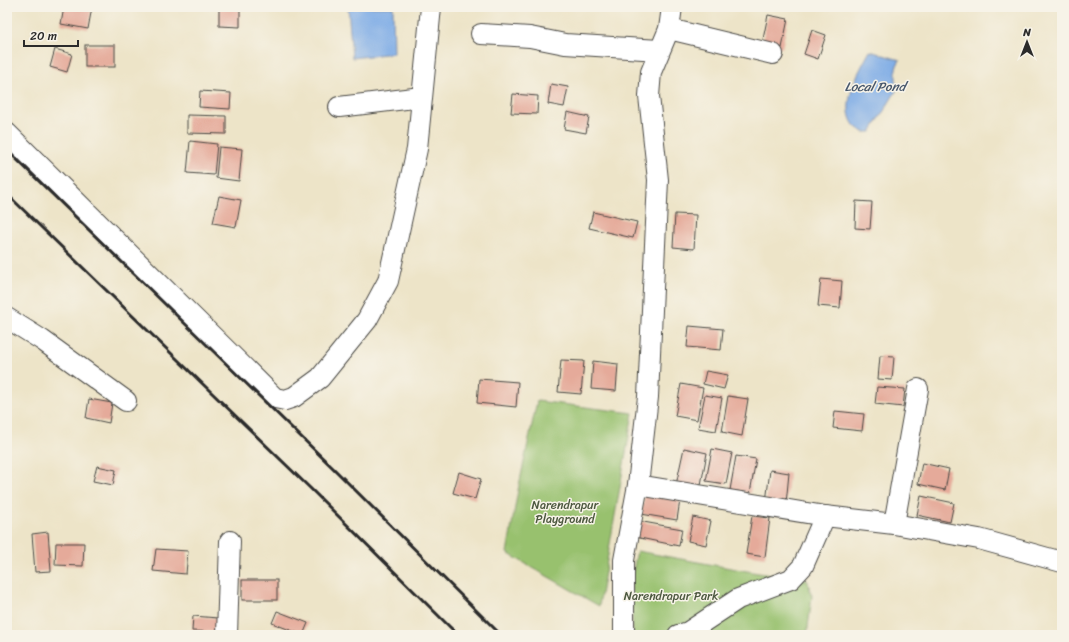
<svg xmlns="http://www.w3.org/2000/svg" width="1069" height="642" viewBox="0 0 1069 642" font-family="Sriracha,sans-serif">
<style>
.green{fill:#98c16e;stroke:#62764c}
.water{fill:#7dabe6;stroke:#546b88}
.building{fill:#e5aa9a}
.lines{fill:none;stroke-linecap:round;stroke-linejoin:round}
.minor-casing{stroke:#484743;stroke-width:22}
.minor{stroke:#fff;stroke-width:20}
.rail{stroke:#2b2b2b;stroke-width:3}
.labels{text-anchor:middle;stroke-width:3;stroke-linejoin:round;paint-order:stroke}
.park-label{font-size:12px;fill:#4c583f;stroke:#f7f3e8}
.water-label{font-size:13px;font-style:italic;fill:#48586c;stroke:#f7f3e8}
</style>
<rect width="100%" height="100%" fill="#f7f3e8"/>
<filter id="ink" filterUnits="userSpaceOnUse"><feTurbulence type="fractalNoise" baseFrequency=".025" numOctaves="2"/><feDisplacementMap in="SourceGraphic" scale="8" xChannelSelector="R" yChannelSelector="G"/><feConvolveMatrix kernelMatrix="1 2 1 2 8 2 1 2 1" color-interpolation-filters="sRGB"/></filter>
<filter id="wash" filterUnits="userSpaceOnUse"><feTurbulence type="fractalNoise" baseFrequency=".012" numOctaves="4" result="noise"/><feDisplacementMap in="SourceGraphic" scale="16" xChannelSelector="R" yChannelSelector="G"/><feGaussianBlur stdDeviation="0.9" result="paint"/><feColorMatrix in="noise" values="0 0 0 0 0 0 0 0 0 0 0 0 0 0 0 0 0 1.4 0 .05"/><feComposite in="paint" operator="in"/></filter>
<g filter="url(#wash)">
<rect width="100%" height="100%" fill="#ede4c8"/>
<g class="green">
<path d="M 537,401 L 633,413 L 599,606 L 507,553 L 518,490 Z"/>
<path d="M 637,551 L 758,573 L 807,579 L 812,596 L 807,635 L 633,635 L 631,581 Z"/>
</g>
<g class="water">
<path d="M 348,7 L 393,7 L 394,53 L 352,58 Z"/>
<path d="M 870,51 L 900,60 L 896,67 L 896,91 L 871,132 L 864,132 C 861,130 856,128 854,125 C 839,105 860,69 870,51 Z"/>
</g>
<g id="blocks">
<g class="building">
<path d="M 64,7 L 92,7 L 88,29 L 61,24 Z"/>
<path d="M 219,7 L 240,7 L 240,27 L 219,26 Z"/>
<path d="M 768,15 L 788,19 L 782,48 L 762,44 Z"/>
<path d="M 812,30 L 826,35 L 818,59 L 804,54 Z"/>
<rect x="85" y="45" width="30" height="22"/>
<path d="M 55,49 L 72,54 L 67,72 L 50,67 Z"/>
<path d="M 551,84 L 568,87 L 564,107 L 548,104 Z"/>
<path d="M 200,91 L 231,93 L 230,109 L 199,107 Z"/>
<path d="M 513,94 L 538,96 L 537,114 L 511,113 Z"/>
<path d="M 567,112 L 589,117 L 586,133 L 564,129 Z"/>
<path d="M 187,115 L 226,116 L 226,134 L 187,133 Z"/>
<path d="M 190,141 L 217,144 L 214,175 L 187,173 Z"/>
<path d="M 219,147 L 242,149 L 239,181 L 216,178 Z"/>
<path d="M 219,196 L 241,200 L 236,227 L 213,223 Z"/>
<path d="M 856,201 L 872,202 L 870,229 L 855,228 Z"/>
<path d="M 593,212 L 637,222 L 633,238 L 589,228 Z"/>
<path d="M 675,214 L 696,215 L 694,249 L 673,247 Z"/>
<path d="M 821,279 L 842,281 L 840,308 L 818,306 Z"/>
<path d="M 689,326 L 723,329 L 721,350 L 687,347 Z"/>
<path d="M 880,356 L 894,357 L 892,380 L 878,379 Z"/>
<path d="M 561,360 L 584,361 L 581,394 L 558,392 Z"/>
<path d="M 593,361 L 618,364 L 616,391 L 591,389 Z"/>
<path d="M 706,371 L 728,375 L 724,389 L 703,384 Z"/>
<path d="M 479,379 L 518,382 L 516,407 L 477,403 Z"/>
<path d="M 681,384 L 703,388 L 697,420 L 675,416 Z"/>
<path d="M 877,387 L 905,389 L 903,407 L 875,404 Z"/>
<path d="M 705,395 L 722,398 L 716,431 L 698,428 Z"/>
<path d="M 728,396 L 748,399 L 742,436 L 722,432 Z"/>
<path d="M 89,399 L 112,403 L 109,423 L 86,418 Z"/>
<path d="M 835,411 L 864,414 L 862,431 L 833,428 Z"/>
<path d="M 684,448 L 707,453 L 700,490 L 676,485 Z"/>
<path d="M 712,449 L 732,453 L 726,484 L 706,481 Z"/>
<path d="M 736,456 L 756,459 L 750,493 L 730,490 Z"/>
<path d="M 922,463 L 949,469 L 945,490 L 918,484 Z"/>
<path d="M 97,466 L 116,470 L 113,485 L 93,481 Z"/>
<path d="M 770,470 L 789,473 L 786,504 L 766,502 Z"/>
<path d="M 459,472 L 481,479 L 475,499 L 453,493 Z"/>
<path d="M 645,494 L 680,500 L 677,520 L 641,514 Z"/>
<path d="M 921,496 L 954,503 L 950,522 L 917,515 Z"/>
<path d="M 752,516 L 770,518 L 765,557 L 746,554 Z"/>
<path d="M 693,517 L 711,521 L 706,545 L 688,541 Z"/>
<path d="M 638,521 L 682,529 L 679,546 L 635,537 Z"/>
<path d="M 48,532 L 51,571 L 35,572 L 32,534 Z"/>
<path d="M 56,543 L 84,543 L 83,566 L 55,565 Z"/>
<path d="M 156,549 L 188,551 L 186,574 L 153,571 Z"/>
<rect x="242" y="580" width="35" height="20"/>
<path d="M 277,611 L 308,623 L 303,635 L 272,623 Z"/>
<path d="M 193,616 L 218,618 L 217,632 L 192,631 Z"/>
</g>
</g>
</g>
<g filter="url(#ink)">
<use href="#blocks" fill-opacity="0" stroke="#484743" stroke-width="1"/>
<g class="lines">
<defs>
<g id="minor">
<path d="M 669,29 L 773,54"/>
<path d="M 481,34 L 530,37 L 565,44 L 659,50"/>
<path d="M 339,107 L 422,97"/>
<path d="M 7,133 L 275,398 L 285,400 L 294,397 L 320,378 L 367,320 L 388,281 L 417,149 L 431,7"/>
<path d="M 7,318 L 42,340 L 126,401"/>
<path d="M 638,485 L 825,516 L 894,524 L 979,539 L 1062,562"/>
<path d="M 894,524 L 918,389"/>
<path d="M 227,635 L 230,541"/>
<path d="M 624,635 L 624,560 L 638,485 L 648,397 L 658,180 L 649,96 L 651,72 L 669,29 L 672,7"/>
<path d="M 678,635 L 688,632 L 738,599 L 791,579 L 803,566 L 825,516"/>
</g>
</defs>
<use href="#minor" class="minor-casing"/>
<use href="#minor" class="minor"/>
<g class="rail">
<path d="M 7,150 L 333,468 L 501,635"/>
<path d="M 7,194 L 311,489 L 458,635"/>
</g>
</g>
</g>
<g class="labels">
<g class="park-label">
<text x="565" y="509">Narendrapur<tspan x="565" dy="14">Playground</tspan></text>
<text x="671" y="600">Narendrapur Park</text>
</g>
<g class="water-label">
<text x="875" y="91">Local Pond</text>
</g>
</g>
<rect width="1069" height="642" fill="none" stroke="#f7f3e8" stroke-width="24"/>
<g transform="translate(1027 42)" stroke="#f7f3e8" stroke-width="3" paint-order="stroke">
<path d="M0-3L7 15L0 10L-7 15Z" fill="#2b2b2b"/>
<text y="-6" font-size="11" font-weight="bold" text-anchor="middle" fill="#2b2b2b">N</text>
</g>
<path d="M24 40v6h54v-6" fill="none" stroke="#2b2b2b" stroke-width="2"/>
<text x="30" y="40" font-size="12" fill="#2b2b2b" stroke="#f7f3e8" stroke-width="3" paint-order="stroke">20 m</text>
</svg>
